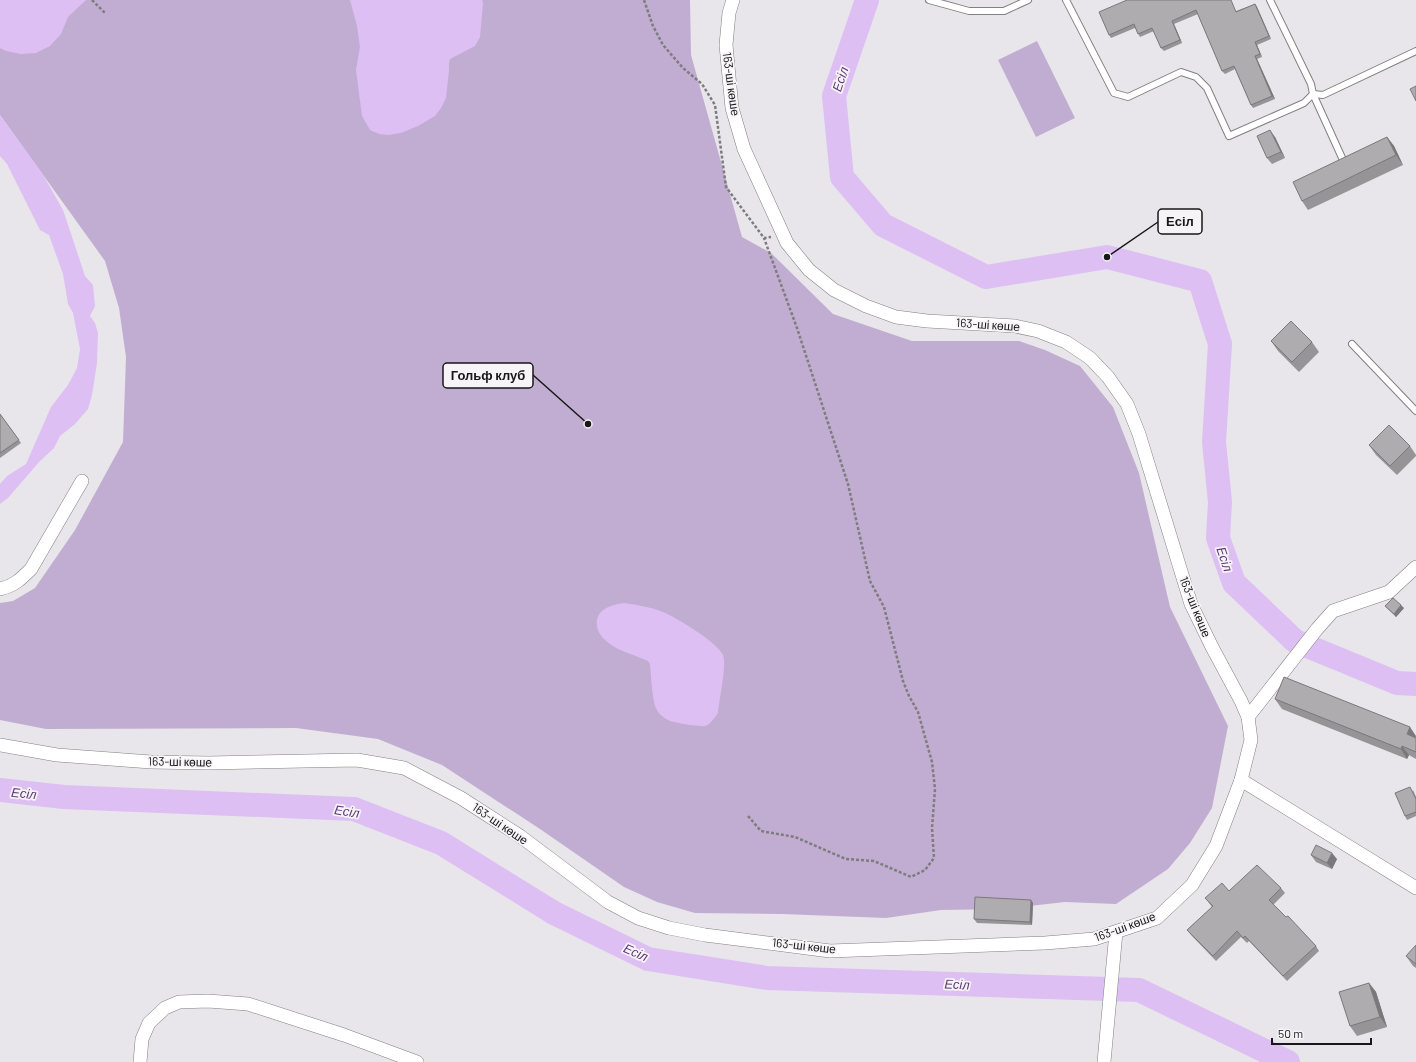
<svg xmlns="http://www.w3.org/2000/svg" width="1416" height="1062" viewBox="0 0 1416 1062" font-family="Barlow,sans-serif">
<style>
.green{fill:#c1add1}
.water{fill:#ddbff4}
.lines{fill:none;stroke-linecap:round;stroke-linejoin:round}
.river{stroke:#ddbff4;stroke-width:24}
.service-casing{stroke:#828083;stroke-width:8}
.minor-casing{stroke:#828083;stroke-width:14}
.path{stroke:#7e7c7f;stroke-width:2.5;stroke-dasharray:3 2;stroke-linecap:butt}
.service{stroke:#fff;stroke-width:6}
.minor{stroke:#fff;stroke-width:13}
.wall{fill:#969496}
.shaded-wall{fill:#7a787a}
.building{fill:#aeacaf;stroke:#7a787a}
.labels{text-anchor:middle;stroke-width:3.5;stroke-linejoin:round;paint-order:stroke}
.street-label{font-size:12px;fill:#181719;stroke:#f6f4f7}
.water-label{font-size:13px;font-style:italic;fill:#603a79;stroke:#f6f4f7}
.leader{fill:none;stroke:#181719;stroke-width:1.5}
.callout-dot{fill:#181719;stroke:#f6f4f7;stroke-width:1.5}
.callout{fill:#f6f4f7;stroke:#181719;stroke-width:1.5}
.callout-label{font-size:13px;text-anchor:middle;font-weight:bold;fill:#181719}
</style>
<rect width="100%" height="100%" fill="#e8e6ea"/>
<g class="green">
<path d="M 0,0 L 690,0 L 691,55 L 742,237 L 771,253 L 833,314 L 912,341 L 1019,341 L 1045,350 L 1080,366 L 1113,407 L 1139,473 L 1170,607 L 1228,726 L 1212,808 L 1190,843 L 1168,869 L 1116,904 L 1065,902 L 1004,909 L 941,910 L 886,918 L 782,914 L 695,913 L 657,902 L 624,887 L 540,829 L 442,765 L 378,739 L 296,728 L 46,729 L 0,720 L 0,603 L 13,601 L 35,588 L 75,530 L 123,442 L 126,357 L 119,308 L 105,261 L 0,115 Z"/>
<path d="M 1037,41 L 1075,118 L 1036,137 L 998,60 Z"/>
</g>
<g class="water">
<path d="M 0,0 L 86,0 L 68,17 L 61,34 L 50,46 L 36,53 L 21,54 L 6,51 L 0,48 Z"/>
<path d="M 350,0 L 482,0 L 483,3 L 480,37 L 475,46 L 450,59 L 449,63 L 449,70 L 446,98 L 441,108 L 435,116 L 418,126 L 401,133 L 388,135 L 379,134 L 370,130 L 362,116 L 356,70 L 360,47 L 357,26 Z"/>
<path d="M 0,115 L 42,173 L 63,210 L 85,276 L 93,285 L 95,306 L 90,316 L 95,323 L 98,333 L 97,363 L 92,395 L 88,409 L 75,424 L 60,436 L 54,448 L 39,462 L 8,498 L 0,504 L 0,484 L 7,476 L 26,464 L 51,407 L 68,385 L 77,368 L 80,349 L 73,313 L 68,304 L 63,274 L 49,235 L 40,230 L 7,164 L 0,156 Z"/>
<path d="M 624,603 C 637,605 651,607 663,612 C 677,618 717,642 723,655 C 727,665 719,700 718,713 C 715,717 711,724 705,726 C 700,727 673,723 668,720 C 664,718 659,714 657,710 C 652,702 651,674 650,664 L 648,661 C 635,655 614,650 604,639 C 601,636 597,630 597,626 C 595,609 611,605 624,603 Z"/>
</g>
<g class="lines">
<g class="river">
<path d="M 867,0 L 834,96 L 842,177 L 883,225 L 986,277 L 1107,257 L 1200,281 L 1220,344 L 1214,442 L 1220,502 L 1218,538 L 1234,583 L 1295,641 L 1397,683 L 1416,684"/>
<path d="M 0,790 L 64,797 L 354,809 L 441,843 L 554,913 L 648,959 L 767,978 L 1139,990 L 1288,1062"/>
</g>
<defs>
<g id="service">
<path d="M 929,0 L 969,11 L 1004,11 L 1028,0"/>
<path d="M 1066,0 L 1114,93 L 1128,97 L 1181,72 L 1196,77 L 1207,88 L 1229,136 L 1304,103 L 1313,94 L 1323,95 L 1416,51"/>
<path d="M 1270,0 L 1311,84 L 1313,94 L 1343,160"/>
<path d="M 1352,344 L 1416,411"/>
</g>
<g id="minor">
<path d="M 0,589 C 14,586 21,579 31,569 L 82,481"/>
<path d="M 1248,717 L 1317,629 L 1333,611 L 1389,592 L 1416,567"/>
<path d="M 0,745 L 57,755 L 151,762 L 208,763 L 357,760 L 404,768 L 461,798 L 520,836 L 608,902 L 638,918 L 669,928 L 705,935 L 830,951 L 1045,943 L 1094,939 L 1157,918 L 1192,885 L 1216,846 L 1241,780 L 1251,740 L 1248,717 L 1241,701 L 1212,647 L 1191,604 L 1139,434 L 1127,404 L 1108,377 L 1090,358 L 1066,342 L 1038,331 L 1015,326 L 927,321 L 896,317 L 866,306 L 834,290 L 809,270 L 787,243 L 744,149 L 732,108 L 726,45 L 729,13 L 733,0"/>
<path d="M 1241,780 L 1416,888"/>
<path d="M 140,1062 L 142,1039 L 149,1023 L 165,1008 L 179,1002 L 208,1001 L 248,1004 L 344,1035 L 417,1062"/>
<path d="M 1104,1062 L 1116,932"/>
</g>
</defs>
<use href="#service" class="service-casing"/>
<use href="#minor" class="minor-casing"/>
<g class="path">
<path d="M 92,0 L 105,13"/>
<path d="M 644,0 L 653,26 L 663,45 L 683,68 L 702,84 L 715,105 L 726,187 L 764,238 L 771,237"/>
<path d="M 748,816 L 761,831 L 795,837 L 846,859 L 874,861 L 911,877 L 925,870 L 934,858 L 932,828 L 935,789 L 932,762 L 918,712 L 909,696 L 903,681 L 884,607 L 870,581 L 848,484 L 797,328 L 764,238"/>
</g>
<use href="#service" class="service"/>
<use href="#minor" class="minor"/>
</g>
<g class="wall">
<path d="M 1127,0 L 1236,11 L 1255,4 L 1257,7 L 1271,39 L 1257,45 L 1262,57 L 1257,59 L 1275,99 L 1253,108 L 1251,105 L 1235,69 L 1225,74 L 1222,71 L 1198,14 L 1174,24 L 1182,43 L 1164,51 L 1161,48 L 1154,31 L 1140,37 L 1135,28 L 1111,38 L 1109,35 Z"/>
<path d="M 1275,137 L 1285,158 L 1272,164 L 1267,158 Z"/>
<path d="M 1387,137 L 1394,146 L 1403,165 L 1308,210 L 1302,201 Z"/>
<path d="M 1271,341 L 1312,342 L 1319,352 L 1299,372 L 1278,351 Z"/>
<path d="M 0,414 L 21,443 L 0,458 Z"/>
<path d="M 1369,445 L 1410,446 L 1416,455 L 1416,456 L 1397,475 L 1376,455 Z"/>
<path d="M 1385,606 L 1404,608 L 1396,617 Z"/>
<path d="M 1275,699 L 1416,738 L 1416,759 L 1409,755 L 1407,759 L 1282,709 Z"/>
<path d="M 1413,790 L 1416,797 L 1416,816 L 1407,820 L 1405,816 Z"/>
<path d="M 1311,855 L 1337,859 L 1332,869 L 1316,862 Z"/>
<path d="M 1281,888 L 1285,893 L 1273,905 L 1316,946 L 1319,951 L 1287,981 L 1249,941 L 1247,943 L 1241,937 L 1216,961 L 1191,935 L 1187,930 L 1212,907 L 1205,898 L 1229,891 Z"/>
<path d="M 1031,900 L 1033,903 L 1032,925 L 977,923 L 974,919 Z"/>
<path d="M 1416,945 L 1416,968 L 1413,966 L 1406,956 Z"/>
<path d="M 1369,983 L 1376,992 L 1387,1027 L 1357,1036 L 1350,1026 Z"/>
</g>
<g class="shaded-wall">
<path d="M 1255,4 L 1257,7 L 1271,39 L 1269,36 Z"/>
<path d="M 1172,21 L 1174,24 L 1182,43 L 1180,40 Z"/>
<path d="M 1255,42 L 1257,45 L 1262,57 L 1260,54 Z"/>
<path d="M 1255,56 L 1257,59 L 1275,99 L 1272,96 Z"/>
<path d="M 1270,130 L 1275,137 L 1285,158 L 1281,152 Z"/>
<path d="M 1387,137 L 1394,146 L 1403,165 L 1396,155 Z"/>
<path d="M 1401,605 L 1404,608 L 1396,617 L 1394,614 Z"/>
<path d="M 1410,727 L 1416,736 L 1414,743 L 1407,734 Z"/>
<path d="M 1402,746 L 1409,755 L 1407,759 L 1401,749 Z"/>
<path d="M 1332,853 L 1337,859 L 1332,869 L 1327,863 Z"/>
<path d="M 1031,900 L 1033,903 L 1032,925 L 1030,922 Z"/>
<path d="M 1369,983 L 1376,992 L 1387,1027 L 1380,1017 Z"/>
</g>
<g class="building">
<path d="M 1127,0 L 1231,0 L 1236,12 L 1255,4 L 1269,36 L 1255,42 L 1260,54 L 1255,56 L 1272,96 L 1251,105 L 1234,66 L 1222,71 L 1196,10 L 1172,21 L 1180,40 L 1161,48 L 1152,28 L 1138,34 L 1134,24 L 1109,35 L 1099,12 Z"/>
<path d="M 1416,86 L 1416,101 L 1410,89 Z"/>
<path d="M 1270,130 L 1281,152 L 1267,158 L 1257,136 Z"/>
<path d="M 1387,137 L 1396,155 L 1302,201 L 1293,182 Z"/>
<path d="M 1291,321 L 1312,342 L 1292,362 L 1271,341 Z"/>
<path d="M 0,414 L 19,440 L 0,453 Z"/>
<path d="M 1389,425 L 1410,446 L 1390,466 L 1369,445 Z"/>
<path d="M 1393,598 L 1401,605 L 1394,614 L 1385,606 Z"/>
<path d="M 1284,677 L 1410,727 L 1407,734 L 1416,738 L 1416,752 L 1402,746 L 1401,749 L 1275,699 Z"/>
<path d="M 1410,787 L 1416,799 L 1416,812 L 1405,816 L 1395,793 Z"/>
<path d="M 1316,845 L 1332,853 L 1327,863 L 1311,855 Z"/>
<path d="M 1257,865 L 1281,888 L 1269,900 L 1286,917 L 1288,916 L 1316,946 L 1283,976 L 1245,936 L 1243,938 L 1237,931 L 1213,956 L 1187,930 L 1213,906 L 1205,898 L 1222,883 L 1229,891 Z"/>
<path d="M 975,897 L 1031,900 L 1030,922 L 974,919 Z"/>
<path d="M 1416,945 L 1416,964 L 1406,956 Z"/>
<path d="M 1369,983 L 1380,1017 L 1350,1026 L 1339,992 Z"/>
</g>
<g class="labels">
<g class="street-label">
<text transform="translate(731 84) rotate(82)" y="4">163-ші көше</text>
<text transform="translate(988 325) rotate(4)" y="4">163-ші көше</text>
<text transform="translate(1195 607) rotate(68)" y="4">163-ші көше</text>
<text transform="translate(180 762) rotate(1)" y="4">163-ші көше</text>
<text transform="translate(500 824) rotate(34)" y="4">163-ші көше</text>
<text transform="translate(1125 927) rotate(-20)" y="4">163-ші көше</text>
<text transform="translate(804 946) rotate(6)" y="4">163-ші көше</text>
</g>
<g class="water-label">
<text transform="translate(840 79) rotate(-72)" y="5">Есіл</text>
<text transform="translate(1225 559) rotate(71)" y="5">Есіл</text>
<text transform="translate(24 793) rotate(6)" y="5">Есіл</text>
<text transform="translate(347 811) rotate(9)" y="5">Есіл</text>
<text transform="translate(636 952) rotate(24)" y="5">Есіл</text>
<text transform="translate(957 984) rotate(2)" y="5">Есіл</text>
</g>
</g>
<path class="leader" d="M1107 257L1158 222M588 424L533 375"/>
<g class="callout-dot">
<circle cx="1107" cy="257" r="4"/>
<circle cx="588" cy="424" r="4"/>
</g>
<g class="callout">
<rect x="1158" y="209" width="44" height="25" rx="4"/>
<rect x="443" y="363" width="90" height="25" rx="4"/>
</g>
<g class="callout-label">
<text x="1180" y="226">Есіл</text>
<text x="488" y="380">Гольф клуб</text>
</g>
<path d="M1272 1038v6h99v-6" fill="none" stroke="#181719" stroke-width="2"/>
<text x="1278" y="1038" font-size="12" fill="#181719" stroke="#f6f4f7" stroke-width="3" paint-order="stroke">50 m</text>
</svg>
